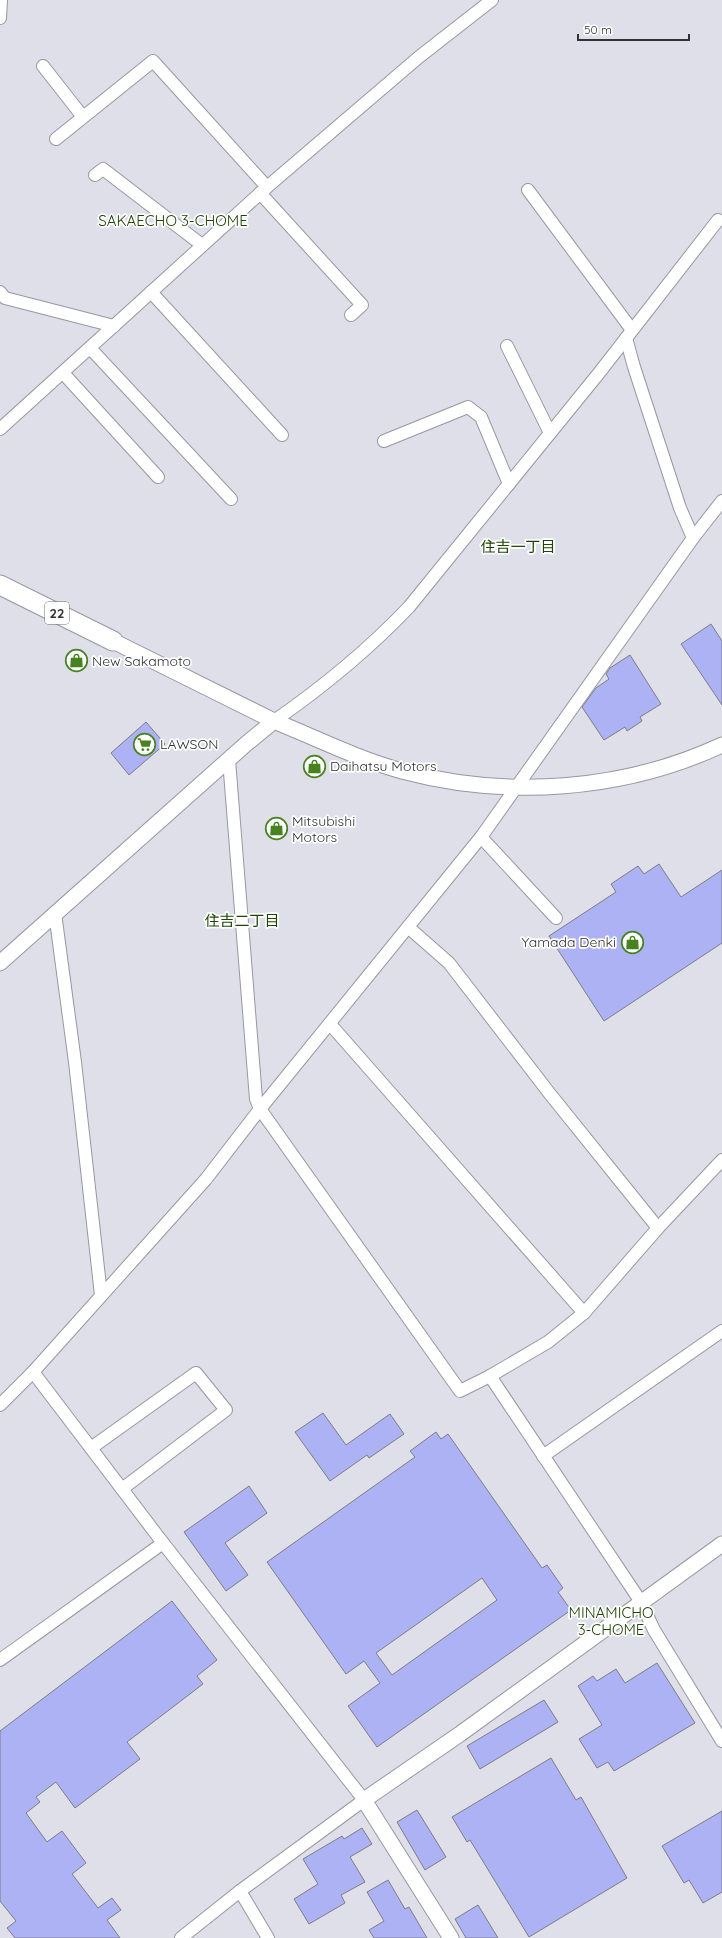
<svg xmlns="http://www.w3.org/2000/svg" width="722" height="1938" viewBox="0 0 722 1938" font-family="Quicksand,'Noto Sans JP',sans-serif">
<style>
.building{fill:#adb2f4;stroke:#7c7d85;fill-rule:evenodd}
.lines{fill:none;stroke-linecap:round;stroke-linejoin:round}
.minor-casing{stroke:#9798a0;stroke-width:14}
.tertiary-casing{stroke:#9798a0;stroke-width:17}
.primary-casing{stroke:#9798a0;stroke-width:21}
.minor{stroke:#fff;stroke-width:12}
.tertiary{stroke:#fff;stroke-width:15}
.primary{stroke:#fff;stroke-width:19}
.labels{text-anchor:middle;stroke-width:3.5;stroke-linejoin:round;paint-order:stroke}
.shield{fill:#fff;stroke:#6e6f71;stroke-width:1}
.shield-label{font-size:13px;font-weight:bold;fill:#303134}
.poi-label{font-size:14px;fill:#303134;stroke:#fff;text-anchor:start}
.neighbourhood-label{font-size:15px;fill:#1e4503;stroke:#fff}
</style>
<rect width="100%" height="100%" fill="#dedfe8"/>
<g class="building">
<path d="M 711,624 L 722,641 L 722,705 L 681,644 Z"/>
<path d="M 630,655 L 661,704 L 640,717 L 642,721 L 627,731 L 625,727 L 604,740 L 582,707 L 596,688 L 609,679 L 606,674 L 610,668 Z"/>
<path d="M 146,722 L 165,744 L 129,775 L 111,753 Z"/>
<path d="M 659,864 L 681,897 L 722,870 L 722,943 L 604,1021 L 549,936 L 616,892 L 611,884 L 638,866 L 644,874 Z"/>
<path d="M 323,1413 L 346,1445 L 390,1414 L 404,1434 L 369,1458 L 367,1455 L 330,1481 L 295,1432 Z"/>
<path d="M 436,1432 L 441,1439 L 448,1434 L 542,1568 L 547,1565 L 563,1588 L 558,1592 L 571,1610 L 377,1747 L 348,1706 L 380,1683 L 364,1661 L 346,1674 L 267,1562 L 415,1457 L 410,1451 ZM 482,1578 L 497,1600 L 392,1675 L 376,1653 Z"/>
<path d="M 249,1486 L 267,1513 L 225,1543 L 248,1575 L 226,1591 L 184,1532 Z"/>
<path d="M 172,1601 L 217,1660 L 197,1676 L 203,1684 L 127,1742 L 140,1759 L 75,1808 L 56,1782 L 36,1797 L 40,1802 L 26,1813 L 47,1842 L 62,1831 L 86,1863 L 72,1874 L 98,1908 L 112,1898 L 121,1910 L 107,1920 L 120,1938 L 15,1938 L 7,1928 L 16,1921 L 0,1901 L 0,1731 Z"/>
<path d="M 657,1663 L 695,1723 L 614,1771 L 608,1762 L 597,1768 L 579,1739 L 602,1725 L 578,1686 L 593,1676 L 597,1681 L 616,1669 L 625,1683 Z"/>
<path d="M 544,1700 L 558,1722 L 480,1769 L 467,1746 Z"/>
<path d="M 551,1758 L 576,1800 L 581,1797 L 627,1878 L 529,1937 L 470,1840 L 467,1842 L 452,1817 Z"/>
<path d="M 417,1810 L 446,1857 L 425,1870 L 397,1822 Z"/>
<path d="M 722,1811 L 722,1892 L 703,1903 L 689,1880 L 684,1883 L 662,1846 Z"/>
<path d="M 362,1828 L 372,1844 L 350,1857 L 365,1882 L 341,1895 L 345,1903 L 309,1924 L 294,1899 L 318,1884 L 303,1859 L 342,1836 L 344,1839 Z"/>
<path d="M 388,1880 L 405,1909 L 409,1907 L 427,1938 L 374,1938 L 369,1930 L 384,1921 L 367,1892 Z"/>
<path d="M 478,1905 L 498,1938 L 466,1938 L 455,1919 Z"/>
</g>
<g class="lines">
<defs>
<g id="minor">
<path d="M 0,18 L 1,0"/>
<path d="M 43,66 L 83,117"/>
<path d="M 56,139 L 153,61 L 267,187"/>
<path d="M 95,175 L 103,169 L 202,245"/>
<path d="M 528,190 L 632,330"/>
<path d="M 260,193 L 362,305 L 351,315"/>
<path d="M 0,292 L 5,298 L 114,326"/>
<path d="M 151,292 L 282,435"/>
<path d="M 626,338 L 634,367 L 680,508 L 693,538"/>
<path d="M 507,346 L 550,433"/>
<path d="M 90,348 L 231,499"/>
<path d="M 63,373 L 158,477"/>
<path d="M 0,429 L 267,187 L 419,57 L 492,0"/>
<path d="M 384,441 L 468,407 L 481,417 L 509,484"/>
<path d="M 274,721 C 323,687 368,650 409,607 L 599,373 L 718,220"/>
<path d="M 229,760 L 256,1099 L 260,1109 L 460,1391 L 490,1376 L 548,1342 L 584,1313 L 658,1228 L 722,1160"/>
<path d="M 481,837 L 556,918"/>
<path d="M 55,913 L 75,1062 L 101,1295"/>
<path d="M 408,927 L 449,963 L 550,1094 L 658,1228"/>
<path d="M 330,1024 L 584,1313"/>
<path d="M 33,1372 L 163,1543 L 364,1800 L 240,1891 L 181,1938"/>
<path d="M 490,1376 L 641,1602 L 654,1630 L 722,1741"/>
<path d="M 0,1405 L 33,1372 L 206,1179 L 260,1109 L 481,837 L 693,538 L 722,501"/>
<path d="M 91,1448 L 196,1373 L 226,1410 L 122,1489"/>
<path d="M 543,1456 L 722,1331"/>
<path d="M 0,1660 L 163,1543"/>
<path d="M 240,1891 L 268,1938"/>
</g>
<g id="tertiary">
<path d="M 113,641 L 274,721"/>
<path d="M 0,963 L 246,744 L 274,721 C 316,738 358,759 402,771 C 507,799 623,791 722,745"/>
<path d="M 451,1938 L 364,1800 L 460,1734 L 722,1544"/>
</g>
<path id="primary" d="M 0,585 L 113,641"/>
</defs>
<use href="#minor" class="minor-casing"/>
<use href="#tertiary" class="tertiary-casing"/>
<use href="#primary" class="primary-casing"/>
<use href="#minor" class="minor"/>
<use href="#tertiary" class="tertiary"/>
<use href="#primary" class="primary"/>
</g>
<defs>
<symbol id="shop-ring" viewBox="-11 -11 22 22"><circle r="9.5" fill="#fff" stroke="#468320" stroke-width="1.5"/><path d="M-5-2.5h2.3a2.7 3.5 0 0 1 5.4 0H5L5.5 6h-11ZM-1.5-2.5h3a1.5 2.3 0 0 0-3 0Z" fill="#468320"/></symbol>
<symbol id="supermarket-ring" viewBox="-11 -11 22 22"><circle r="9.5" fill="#fff" stroke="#468320" stroke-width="1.5"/><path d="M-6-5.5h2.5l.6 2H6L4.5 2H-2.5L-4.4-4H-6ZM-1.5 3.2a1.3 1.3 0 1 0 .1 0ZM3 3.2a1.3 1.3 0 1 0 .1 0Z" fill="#468320"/></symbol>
</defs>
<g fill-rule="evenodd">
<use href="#shop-ring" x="64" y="648" width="25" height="25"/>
<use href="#supermarket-ring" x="132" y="732" width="25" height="25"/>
<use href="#shop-ring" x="302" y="754" width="25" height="25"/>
<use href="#shop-ring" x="264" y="816" width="25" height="25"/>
<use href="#shop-ring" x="620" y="930" width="25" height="25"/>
</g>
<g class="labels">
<rect class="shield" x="45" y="602" width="24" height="22" rx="3"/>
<g class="shield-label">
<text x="57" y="618">22</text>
</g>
<g class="poi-label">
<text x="92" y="666">New Sakamoto</text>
<text x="160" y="749">LAWSON</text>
<text x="330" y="771">Daihatsu Motors</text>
<text x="292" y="826">Mitsubishi<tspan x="292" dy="16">Motors</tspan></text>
<text x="616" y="947" text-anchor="end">Yamada Denki</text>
</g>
<g class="neighbourhood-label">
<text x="173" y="226">SAKAECHO 3-CHOME</text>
<text x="518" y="552">住吉一丁目</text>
<text x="242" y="926">住吉二丁目</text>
<text x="611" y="1618">MINAMICHO<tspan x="611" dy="17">3-CHOME</tspan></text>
</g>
</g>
<path d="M578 34v6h111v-6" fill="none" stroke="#303134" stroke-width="2"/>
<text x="584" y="34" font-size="12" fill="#303134" stroke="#ffffff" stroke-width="3" paint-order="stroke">50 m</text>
</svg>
